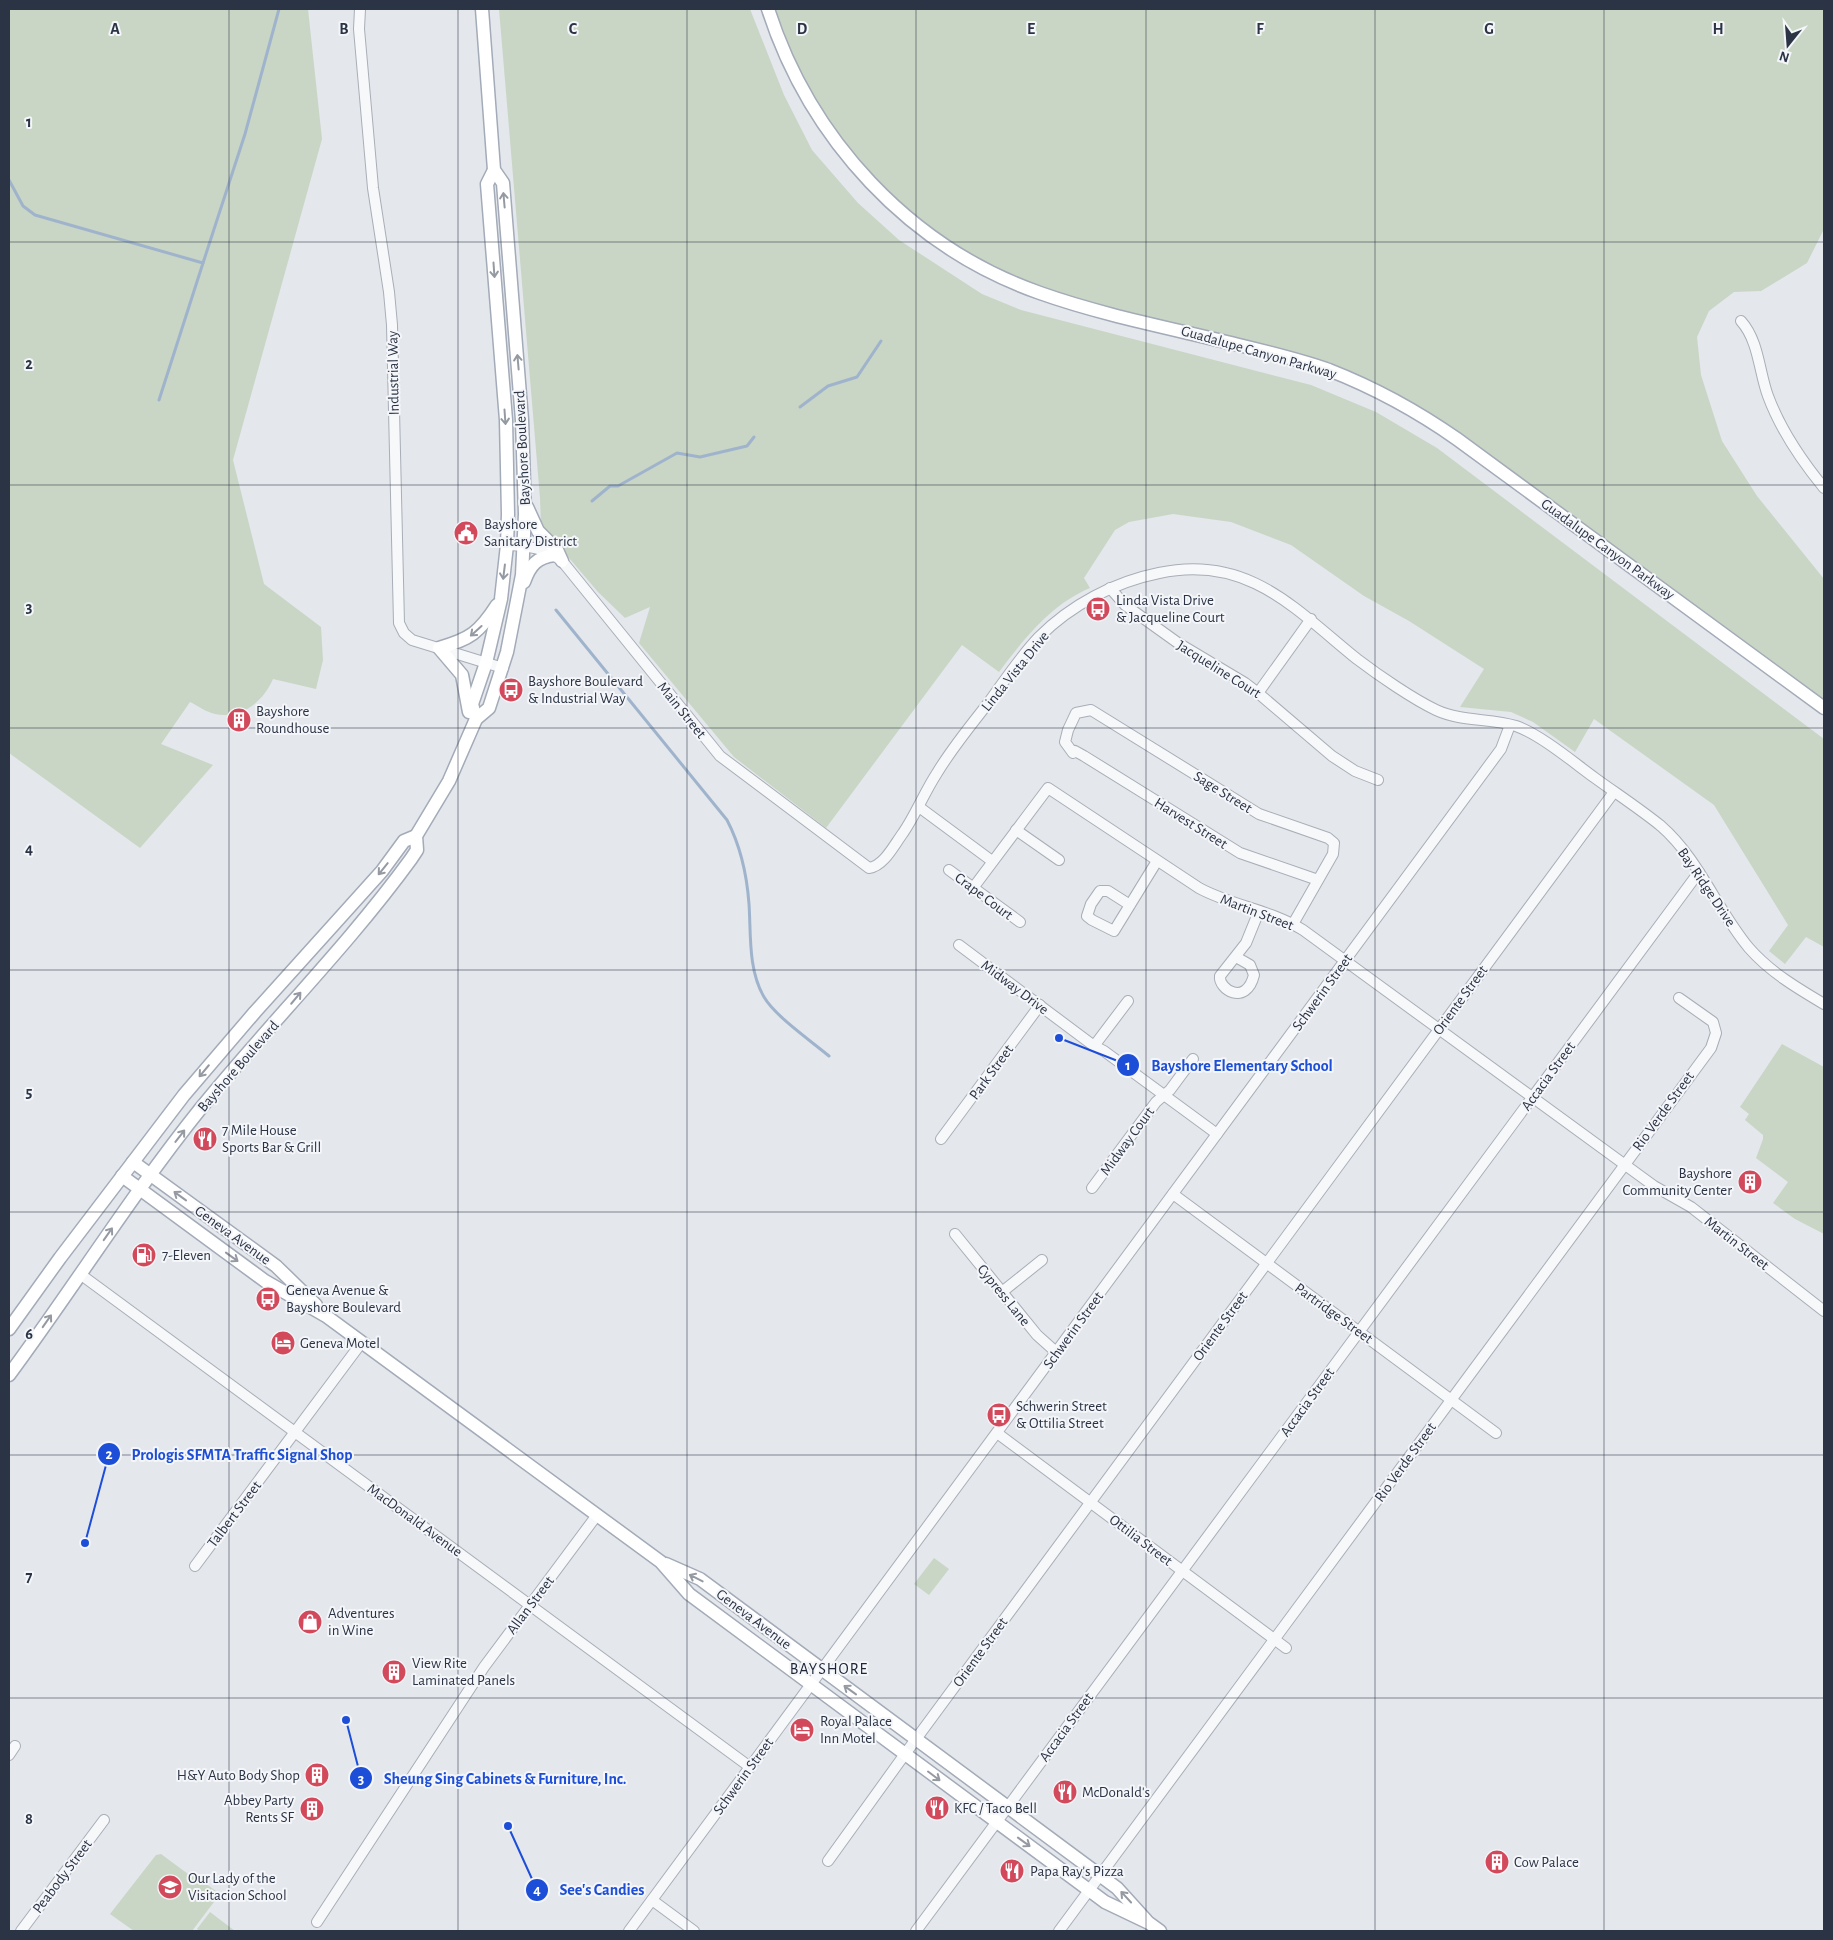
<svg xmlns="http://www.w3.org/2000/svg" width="1833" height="1940" viewBox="0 0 1833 1940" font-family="'Alegreya Sans',sans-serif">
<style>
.green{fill:#c9d6c5}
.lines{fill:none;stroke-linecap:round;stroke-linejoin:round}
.stream{stroke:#9fb4cc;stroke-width:3}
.minor-casing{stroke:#a9aeb7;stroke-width:12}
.major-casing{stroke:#a3abb8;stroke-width:15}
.minor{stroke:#f7f8fa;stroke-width:10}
.major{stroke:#fff;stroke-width:12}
.oneway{stroke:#959aa2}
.grid{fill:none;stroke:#2b3445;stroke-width:1;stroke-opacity:0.55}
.labels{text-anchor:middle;stroke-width:4;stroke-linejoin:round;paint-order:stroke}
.street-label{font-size:15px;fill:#2b3445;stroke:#f4f6f9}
.poi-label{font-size:15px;fill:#2b3445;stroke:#f4f6f9;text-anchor:start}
.neighbourhood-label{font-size:16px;letter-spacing:1px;fill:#1d2536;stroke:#f4f6f9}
.grid-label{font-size:16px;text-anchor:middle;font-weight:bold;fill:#2b3445;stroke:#f4f6f9;stroke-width:4;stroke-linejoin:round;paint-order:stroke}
.leader{fill:none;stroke:#1d4ed8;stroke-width:2}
.callout-dot{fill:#1d4ed8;stroke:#f4f6f9;stroke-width:2}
.mark-label{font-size:15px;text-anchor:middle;font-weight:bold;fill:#fff}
.callout-label{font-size:16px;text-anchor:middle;font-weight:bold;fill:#1d4ed8;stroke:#f4f6f9;stroke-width:4;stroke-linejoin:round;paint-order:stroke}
</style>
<rect width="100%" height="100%" fill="#e4e7ec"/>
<g class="green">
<path d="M 9,9 L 308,9 L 322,139 L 233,460 L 264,584 L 321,627 L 323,660 L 316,689 L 273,679 C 263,702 242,719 215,714 C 206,712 198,706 190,702 L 161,744 L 213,765 L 140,848 L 9,753 Z"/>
<path d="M 499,9 L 750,9 L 784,95 L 812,150 L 858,203 L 899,240 L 982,294 L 1021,310 L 1311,385 L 1376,412 L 1437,448 L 1824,739 L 1824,947 L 1806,937 L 1785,964 L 1769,951 L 1788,925 L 1714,805 L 1594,719 L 1575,752 L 1533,722 L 1511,712 L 1460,707 L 1484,669 L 1409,621 L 1364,596 L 1291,545 L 1231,522 L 1173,514 L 1129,522 L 1115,530 L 1084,578 L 1090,588 C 1050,605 1025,638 999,672 L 962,645 L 826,828 L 734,757 L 639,643 L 650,607 L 625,618 L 598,592 L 541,525 L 540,498 Z"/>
<path d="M 768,9 L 1824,9 L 1824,229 L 1807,263 L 1761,291 L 1734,292 L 1709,311 L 1697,337 L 1701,375 L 1722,441 L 1757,496 L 1824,579 L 1824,708 L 1457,439 L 1367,386 L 1059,299 L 942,243 L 833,139 Z"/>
<path d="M 1782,1044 L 1824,1067 L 1824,1234 L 1795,1219 L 1773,1203 L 1788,1182 L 1756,1158 L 1763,1139 L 1763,1135 L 1745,1120 L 1749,1114 L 1740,1107 Z"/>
<path d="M 934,1558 L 949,1569 L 929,1595 L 914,1584 Z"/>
<path d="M 161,1854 L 188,1874 L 190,1872 L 220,1894 L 192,1931 L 134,1931 L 110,1914 L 156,1855 Z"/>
<path d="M 210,1912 L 235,1931 L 199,1931 L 197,1929 Z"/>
</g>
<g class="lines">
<g class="stream">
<path d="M 9,180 L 23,206 L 35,215 L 203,263 L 159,400"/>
<path d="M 203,263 L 245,134 L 279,9"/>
<path d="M 800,407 L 828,386 L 857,377 L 881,341"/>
<path d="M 592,501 L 610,486 L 618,486 L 677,453 L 700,457 L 747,446 L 754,437"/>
<path d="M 556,610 L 727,820 C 740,845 747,876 749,904 C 751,934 748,970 764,997 C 775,1016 811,1041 829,1056"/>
</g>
<defs>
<g id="minor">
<path d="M 360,9 L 359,29 L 373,188 L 389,292 L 392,325 L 399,623 L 404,633 L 412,640 L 503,668"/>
<path d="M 1741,321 C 1759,341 1759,372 1768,396 C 1781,431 1801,460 1824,488"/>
<path d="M 507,545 C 528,546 545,548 562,561 L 720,756 L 869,868 C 884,866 894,845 903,833 C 916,814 924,793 937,773 C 952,748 971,725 989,702 C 1005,680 1020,657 1039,637 C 1071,605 1114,582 1159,573 C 1248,554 1295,609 1357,659 C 1378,675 1413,699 1436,710 C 1462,722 1490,718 1516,726 C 1541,735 1573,762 1595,778 C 1617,794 1640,809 1661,826 C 1699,859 1717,910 1749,948 C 1770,972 1797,988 1824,1004"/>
<path d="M 1110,588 L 1125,605 L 1178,643 L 1245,683 L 1258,693 L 1332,756 L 1355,771 L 1378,780"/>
<path d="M 1258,693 L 1311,619"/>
<path d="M 919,807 L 992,861"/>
<path d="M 1016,830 L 1059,860"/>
<path d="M 949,870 L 1020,922"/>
<path d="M 973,888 L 1048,788 L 1199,888 C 1232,906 1271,910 1303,930 L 1654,1186 L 1691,1207 L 1824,1311"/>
<path d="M 1130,905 L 1108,891 L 1100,891 L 1091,904 L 1087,916 L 1092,920 L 1114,931 L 1157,861"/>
<path d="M 1293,924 L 1333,854 L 1334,843 L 1328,838 L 1259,814 L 1091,710 L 1076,713 L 1068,730 L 1065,742 L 1073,753 L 1075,751 L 1084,756 L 1240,853 L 1318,880"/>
<path d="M 959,945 L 1094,1046 L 1104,1051 L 1217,1134"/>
<path d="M 1236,957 L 1250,965 L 1254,975 C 1246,1007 1218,989 1220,976 L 1246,943 L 1259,911"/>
<path d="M 1094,1046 L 1128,1001"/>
<path d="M 941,1139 L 1040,1005"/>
<path d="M 1092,1188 L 1156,1102 L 1170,1090 L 1193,1059"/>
<path d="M 1173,1194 L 1496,1433"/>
<path d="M 955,1234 L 1037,1335 L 1056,1352"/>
<path d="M 80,1274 L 750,1767"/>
<path d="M 1002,1292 L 1042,1260"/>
<path d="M 997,1433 L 1286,1648"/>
<path d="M 195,1566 L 362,1342"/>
<path d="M 9,1755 L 15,1746"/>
<path d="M 828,1861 L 905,1754 L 1614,792"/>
<path d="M 652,1900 L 694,1931"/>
<path d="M 317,1922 L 484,1667 L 597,1515"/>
<path d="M 21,1931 L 104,1820"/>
<path d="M 629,1931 L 1501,749 L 1510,725"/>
<path d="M 916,1931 L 1699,872"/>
<path d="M 1059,1931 L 1711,1048 L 1716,1033 L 1713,1022 L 1679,998"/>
</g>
<g id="major">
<path d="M 768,9 C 810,139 909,247 1040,293 C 1105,316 1175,329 1243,346 C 1272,353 1301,360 1329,370 C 1375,388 1417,411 1457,439 L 1824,708"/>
<path d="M 527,507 L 538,531 L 557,550 L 562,561"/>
<path d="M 524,582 C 530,565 537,557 555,555"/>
<path d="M 469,712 L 462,675 L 439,648 C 470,639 479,633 497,605"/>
<path d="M 476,719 L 472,704 L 486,663 L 501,599 L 507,545 L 508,514 L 506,420 L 487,184 L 494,170"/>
<path d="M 133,1162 L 276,1266 L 316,1305"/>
<path d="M 122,1176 L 265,1281 L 326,1316 L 601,1518 L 661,1562 L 689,1594 L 1074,1879 L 1105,1902 L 1149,1923 L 1160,1931"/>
<path d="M 9,1329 L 60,1258 L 184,1095 L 255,1012 L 382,871 L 404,841 L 416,836"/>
<path d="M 9,1375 C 74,1287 132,1194 201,1108 C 269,1024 347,947 411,859 L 417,850 L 416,836 L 449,781 L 476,719 L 489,708 L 507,652 L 522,575 L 525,514 L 522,420 L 503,183 L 494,170 L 482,9"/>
<path d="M 666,1564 L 700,1579 L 1117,1888 L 1146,1920"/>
</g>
</defs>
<use href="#minor" class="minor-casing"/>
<use href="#major" class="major-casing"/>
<use href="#minor" class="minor"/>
<use href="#major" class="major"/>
</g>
<defs><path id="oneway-shaft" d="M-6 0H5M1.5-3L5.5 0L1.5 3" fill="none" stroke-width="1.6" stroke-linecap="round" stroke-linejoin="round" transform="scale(1.25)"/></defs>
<g class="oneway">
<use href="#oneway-shaft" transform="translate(504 200) rotate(-95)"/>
<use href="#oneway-shaft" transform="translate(494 270) rotate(86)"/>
<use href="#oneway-shaft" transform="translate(518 362) rotate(-95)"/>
<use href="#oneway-shaft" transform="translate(505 417) rotate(86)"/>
<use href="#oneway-shaft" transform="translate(504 572) rotate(97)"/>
<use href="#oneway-shaft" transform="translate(476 631) rotate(138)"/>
<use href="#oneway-shaft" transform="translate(383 869) rotate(129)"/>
<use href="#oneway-shaft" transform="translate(296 998) rotate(-50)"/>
<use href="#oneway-shaft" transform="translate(204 1071) rotate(130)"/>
<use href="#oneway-shaft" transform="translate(180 1136) rotate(-52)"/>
<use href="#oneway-shaft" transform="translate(180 1196) rotate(-144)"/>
<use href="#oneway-shaft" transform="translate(108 1234) rotate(-55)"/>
<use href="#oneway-shaft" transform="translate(232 1257) rotate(36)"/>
<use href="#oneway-shaft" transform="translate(47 1321) rotate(-55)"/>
<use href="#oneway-shaft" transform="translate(696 1578) rotate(-153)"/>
<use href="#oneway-shaft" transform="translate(850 1690) rotate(-144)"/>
<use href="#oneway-shaft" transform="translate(934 1776) rotate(37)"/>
<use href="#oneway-shaft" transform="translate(1024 1842) rotate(36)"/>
<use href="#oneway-shaft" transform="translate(1126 1897) rotate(-133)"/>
</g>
<path class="grid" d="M 229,9 L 229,1931M 458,9 L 458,1931M 687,9 L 687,1931M 916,9 L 916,1931M 1146,9 L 1146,1931M 1375,9 L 1375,1931M 1604,9 L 1604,1931M 9,242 L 1824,242M 9,485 L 1824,485M 9,728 L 1824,728M 9,970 L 1824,970M 9,1212 L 1824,1212M 9,1455 L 1824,1455M 9,1698 L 1824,1698"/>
<defs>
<symbol id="civic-disc" viewBox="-11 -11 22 22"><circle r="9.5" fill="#d1495b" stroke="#f4f6f9"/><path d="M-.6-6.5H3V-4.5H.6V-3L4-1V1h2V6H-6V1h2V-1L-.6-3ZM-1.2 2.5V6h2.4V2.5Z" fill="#fff"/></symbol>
<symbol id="bus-disc" viewBox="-11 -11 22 22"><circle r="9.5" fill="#d1495b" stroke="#f4f6f9"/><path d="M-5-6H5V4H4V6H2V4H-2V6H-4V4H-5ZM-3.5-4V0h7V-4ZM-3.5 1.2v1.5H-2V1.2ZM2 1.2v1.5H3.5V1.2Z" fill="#fff"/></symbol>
<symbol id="building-disc" viewBox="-11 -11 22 22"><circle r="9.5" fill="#d1495b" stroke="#f4f6f9"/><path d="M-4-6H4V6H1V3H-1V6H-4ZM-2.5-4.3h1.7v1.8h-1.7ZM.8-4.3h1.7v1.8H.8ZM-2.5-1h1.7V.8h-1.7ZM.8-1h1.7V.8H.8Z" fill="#fff"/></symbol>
<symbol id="restaurant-disc" viewBox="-11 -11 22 22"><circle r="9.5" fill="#d1495b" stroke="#f4f6f9"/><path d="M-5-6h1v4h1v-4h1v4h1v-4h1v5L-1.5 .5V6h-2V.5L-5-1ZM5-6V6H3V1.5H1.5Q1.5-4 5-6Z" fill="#fff"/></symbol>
<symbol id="fuel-disc" viewBox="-11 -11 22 22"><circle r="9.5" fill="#d1495b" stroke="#f4f6f9"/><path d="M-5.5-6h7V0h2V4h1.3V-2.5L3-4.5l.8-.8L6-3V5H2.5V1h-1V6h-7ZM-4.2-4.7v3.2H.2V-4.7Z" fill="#fff"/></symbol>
<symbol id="hotel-disc" viewBox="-11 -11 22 22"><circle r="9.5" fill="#d1495b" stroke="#f4f6f9"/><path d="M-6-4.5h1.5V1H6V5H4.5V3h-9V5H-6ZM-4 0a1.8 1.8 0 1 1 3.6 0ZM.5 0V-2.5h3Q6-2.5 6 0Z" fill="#fff"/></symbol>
<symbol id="shop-disc" viewBox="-11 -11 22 22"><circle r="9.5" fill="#d1495b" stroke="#f4f6f9"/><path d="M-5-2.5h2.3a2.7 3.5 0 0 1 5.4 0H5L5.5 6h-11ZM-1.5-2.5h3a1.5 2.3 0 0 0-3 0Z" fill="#fff"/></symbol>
<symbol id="school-disc" viewBox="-11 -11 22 22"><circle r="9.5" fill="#d1495b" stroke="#f4f6f9"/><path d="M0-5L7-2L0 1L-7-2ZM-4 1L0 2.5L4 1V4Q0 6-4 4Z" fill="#fff"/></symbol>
</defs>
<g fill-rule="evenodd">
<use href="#civic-disc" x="452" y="519" width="28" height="28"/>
<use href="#bus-disc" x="1084" y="595" width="28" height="28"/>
<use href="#bus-disc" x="497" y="676" width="28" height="28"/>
<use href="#building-disc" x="225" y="706" width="28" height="28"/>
<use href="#restaurant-disc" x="191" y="1125" width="28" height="28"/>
<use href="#building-disc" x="1736" y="1168" width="28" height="28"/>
<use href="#fuel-disc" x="130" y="1241" width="28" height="28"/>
<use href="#bus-disc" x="254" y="1285" width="28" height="28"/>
<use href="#hotel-disc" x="269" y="1329" width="28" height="28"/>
<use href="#bus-disc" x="985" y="1401" width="28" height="28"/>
<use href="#shop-disc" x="296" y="1608" width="28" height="28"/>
<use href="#building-disc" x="380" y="1658" width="28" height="28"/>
<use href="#hotel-disc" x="788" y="1716" width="28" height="28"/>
<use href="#building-disc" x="303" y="1761" width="28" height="28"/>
<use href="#restaurant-disc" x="1051" y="1778" width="28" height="28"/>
<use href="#restaurant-disc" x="923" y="1794" width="28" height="28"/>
<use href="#building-disc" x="298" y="1795" width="28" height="28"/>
<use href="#building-disc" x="1483" y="1848" width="28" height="28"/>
<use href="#restaurant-disc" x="998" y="1857" width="28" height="28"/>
<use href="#school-disc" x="156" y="1873" width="28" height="28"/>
</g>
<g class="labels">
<g class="street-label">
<text transform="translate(1259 352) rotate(16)" y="5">Guadalupe Canyon Parkway</text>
<text transform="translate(393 373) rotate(-91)" y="5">Industrial Way</text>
<text transform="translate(522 448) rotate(-93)" y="5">Bayshore Boulevard</text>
<text transform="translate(1608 549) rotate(36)" y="5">Guadalupe Canyon Parkway</text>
<text transform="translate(1219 669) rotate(32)" y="5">Jacqueline Court</text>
<text transform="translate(1015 671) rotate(-51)" y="5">Linda Vista Drive</text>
<text transform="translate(682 710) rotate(51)" y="5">Main Street</text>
<text transform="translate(1223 792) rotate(32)" y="5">Sage Street</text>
<text transform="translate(1191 823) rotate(32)" y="5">Harvest Street</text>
<text transform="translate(1707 887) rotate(56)" y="5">Bay Ridge Drive</text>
<text transform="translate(984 896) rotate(37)" y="5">Crape Court</text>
<text transform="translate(1257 912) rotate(21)" y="5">Martin Street</text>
<text transform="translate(1015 987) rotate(37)" y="5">Midway Drive</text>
<text transform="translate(1322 992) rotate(-54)" y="5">Schwerin Street</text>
<text transform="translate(1460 1000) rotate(-54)" y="5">Oriente Street</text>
<text transform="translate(238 1066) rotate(-49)" y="5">Bayshore Boulevard</text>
<text transform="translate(991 1072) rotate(-54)" y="5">Park Street</text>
<text transform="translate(1548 1076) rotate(-54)" y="5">Accacia Street</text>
<text transform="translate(1663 1111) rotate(-54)" y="5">Rio Verde Street</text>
<text transform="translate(1127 1141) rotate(-54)" y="5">Midway Court</text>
<text transform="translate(233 1235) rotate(36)" y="5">Geneva Avenue</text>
<text transform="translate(1737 1243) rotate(38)" y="5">Martin Street</text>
<text transform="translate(1004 1295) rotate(51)" y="5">Cypress Lane</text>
<text transform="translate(1334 1313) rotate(36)" y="5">Partridge Street</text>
<text transform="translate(1220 1326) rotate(-54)" y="5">Oriente Street</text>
<text transform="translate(1073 1330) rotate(-54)" y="5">Schwerin Street</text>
<text transform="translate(1307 1402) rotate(-54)" y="5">Accacia Street</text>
<text transform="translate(1405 1462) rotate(-54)" y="5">Rio Verde Street</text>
<text transform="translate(234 1514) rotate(-53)" y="5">Talbert Street</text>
<text transform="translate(415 1520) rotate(36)" y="5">MacDonald Avenue</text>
<text transform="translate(1141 1540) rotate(37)" y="5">Ottilia Street</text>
<text transform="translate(530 1605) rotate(-53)" y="5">Allan Street</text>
<text transform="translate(754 1619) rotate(37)" y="5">Geneva Avenue</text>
<text transform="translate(980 1652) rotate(-54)" y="5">Oriente Street</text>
<text transform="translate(1066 1727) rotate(-54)" y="5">Accacia Street</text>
<text transform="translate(743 1776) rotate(-54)" y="5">Schwerin Street</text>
<text transform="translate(62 1876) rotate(-53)" y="5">Peabody Street</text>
</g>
<g class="poi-label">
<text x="484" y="529">Bayshore<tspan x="484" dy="17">Sanitary District</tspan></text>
<text x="1116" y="605">Linda Vista Drive<tspan x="1116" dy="17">&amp; Jacqueline Court</tspan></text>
<text x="528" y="686">Bayshore Boulevard<tspan x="528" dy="17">&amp; Industrial Way</tspan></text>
<text x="256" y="716">Bayshore<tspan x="256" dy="17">Roundhouse</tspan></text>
<text x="222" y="1135">7 Mile House<tspan x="222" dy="17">Sports Bar &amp; Grill</tspan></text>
<text x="1732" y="1178" text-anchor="end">Bayshore<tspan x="1732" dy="17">Community Center</tspan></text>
<text x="162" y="1260">7-Eleven</text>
<text x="286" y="1295">Geneva Avenue &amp;<tspan x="286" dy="17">Bayshore Boulevard</tspan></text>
<text x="300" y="1348">Geneva Motel</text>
<text x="1016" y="1411">Schwerin Street<tspan x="1016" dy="17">&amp; Ottilia Street</tspan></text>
<text x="328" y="1618">Adventures<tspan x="328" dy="17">in Wine</tspan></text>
<text x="412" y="1668">View Rite<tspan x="412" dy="17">Laminated Panels</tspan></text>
<text x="820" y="1726">Royal Palace<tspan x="820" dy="17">Inn Motel</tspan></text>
<text x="300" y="1780" text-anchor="end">H&amp;Y Auto Body Shop</text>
<text x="1082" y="1797">McDonald's</text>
<text x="294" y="1805" text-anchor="end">Abbey Party<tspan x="294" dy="17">Rents SF</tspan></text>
<text x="954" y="1813">KFC / Taco Bell</text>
<text x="1514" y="1867">Cow Palace</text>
<text x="1030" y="1876">Papa Ray's Pizza</text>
<text x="188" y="1883">Our Lady of the<tspan x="188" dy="17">Visitacion School</tspan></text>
</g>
<g class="neighbourhood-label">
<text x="829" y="1674">BAYSHORE</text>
</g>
</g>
<g class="grid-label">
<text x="115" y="34">A</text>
<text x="344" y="34">B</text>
<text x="573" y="34">C</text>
<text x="802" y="34">D</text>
<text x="1031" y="34">E</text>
<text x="1260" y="34">F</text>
<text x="1489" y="34">G</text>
<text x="1718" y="34">H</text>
<text x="29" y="127">1</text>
<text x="29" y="369">2</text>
<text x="29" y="612">3</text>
<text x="29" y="854">4</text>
<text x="29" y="1097">5</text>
<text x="29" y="1339">6</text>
<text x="29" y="1582">7</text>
<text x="29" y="1824">8</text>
</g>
<path class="leader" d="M1059 1038L1128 1065M85 1543L109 1454M346 1720L361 1778M508 1826L537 1890"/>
<g class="callout-dot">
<circle cx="1059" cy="1038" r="5"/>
<circle cx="85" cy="1543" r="5"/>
<circle cx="346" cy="1720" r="5"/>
<circle cx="508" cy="1826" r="5"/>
<circle cx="1128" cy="1065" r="12"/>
<circle cx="109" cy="1454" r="12"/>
<circle cx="361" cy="1778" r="12"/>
<circle cx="537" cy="1890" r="12"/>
</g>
<g class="mark-label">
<text x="1128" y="1070">1</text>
<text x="109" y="1459">2</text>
<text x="361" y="1784">3</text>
<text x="537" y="1895">4</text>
</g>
<g class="callout-label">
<text x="1242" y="1071">Bayshore Elementary School</text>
<text x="242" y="1460">Prologis SFMTA Traffic Signal Shop</text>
<text x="505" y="1784">Sheung Sing Cabinets &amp; Furniture, Inc.</text>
<text x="602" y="1895">See's Candies</text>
</g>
<rect width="1833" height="1940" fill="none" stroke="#2b3445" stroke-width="20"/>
<g transform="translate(1788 45) rotate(197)" stroke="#f4f6f9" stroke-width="4" paint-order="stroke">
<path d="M0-4L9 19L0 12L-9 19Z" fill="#2b3445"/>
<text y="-8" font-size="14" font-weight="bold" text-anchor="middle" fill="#2b3445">N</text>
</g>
</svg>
